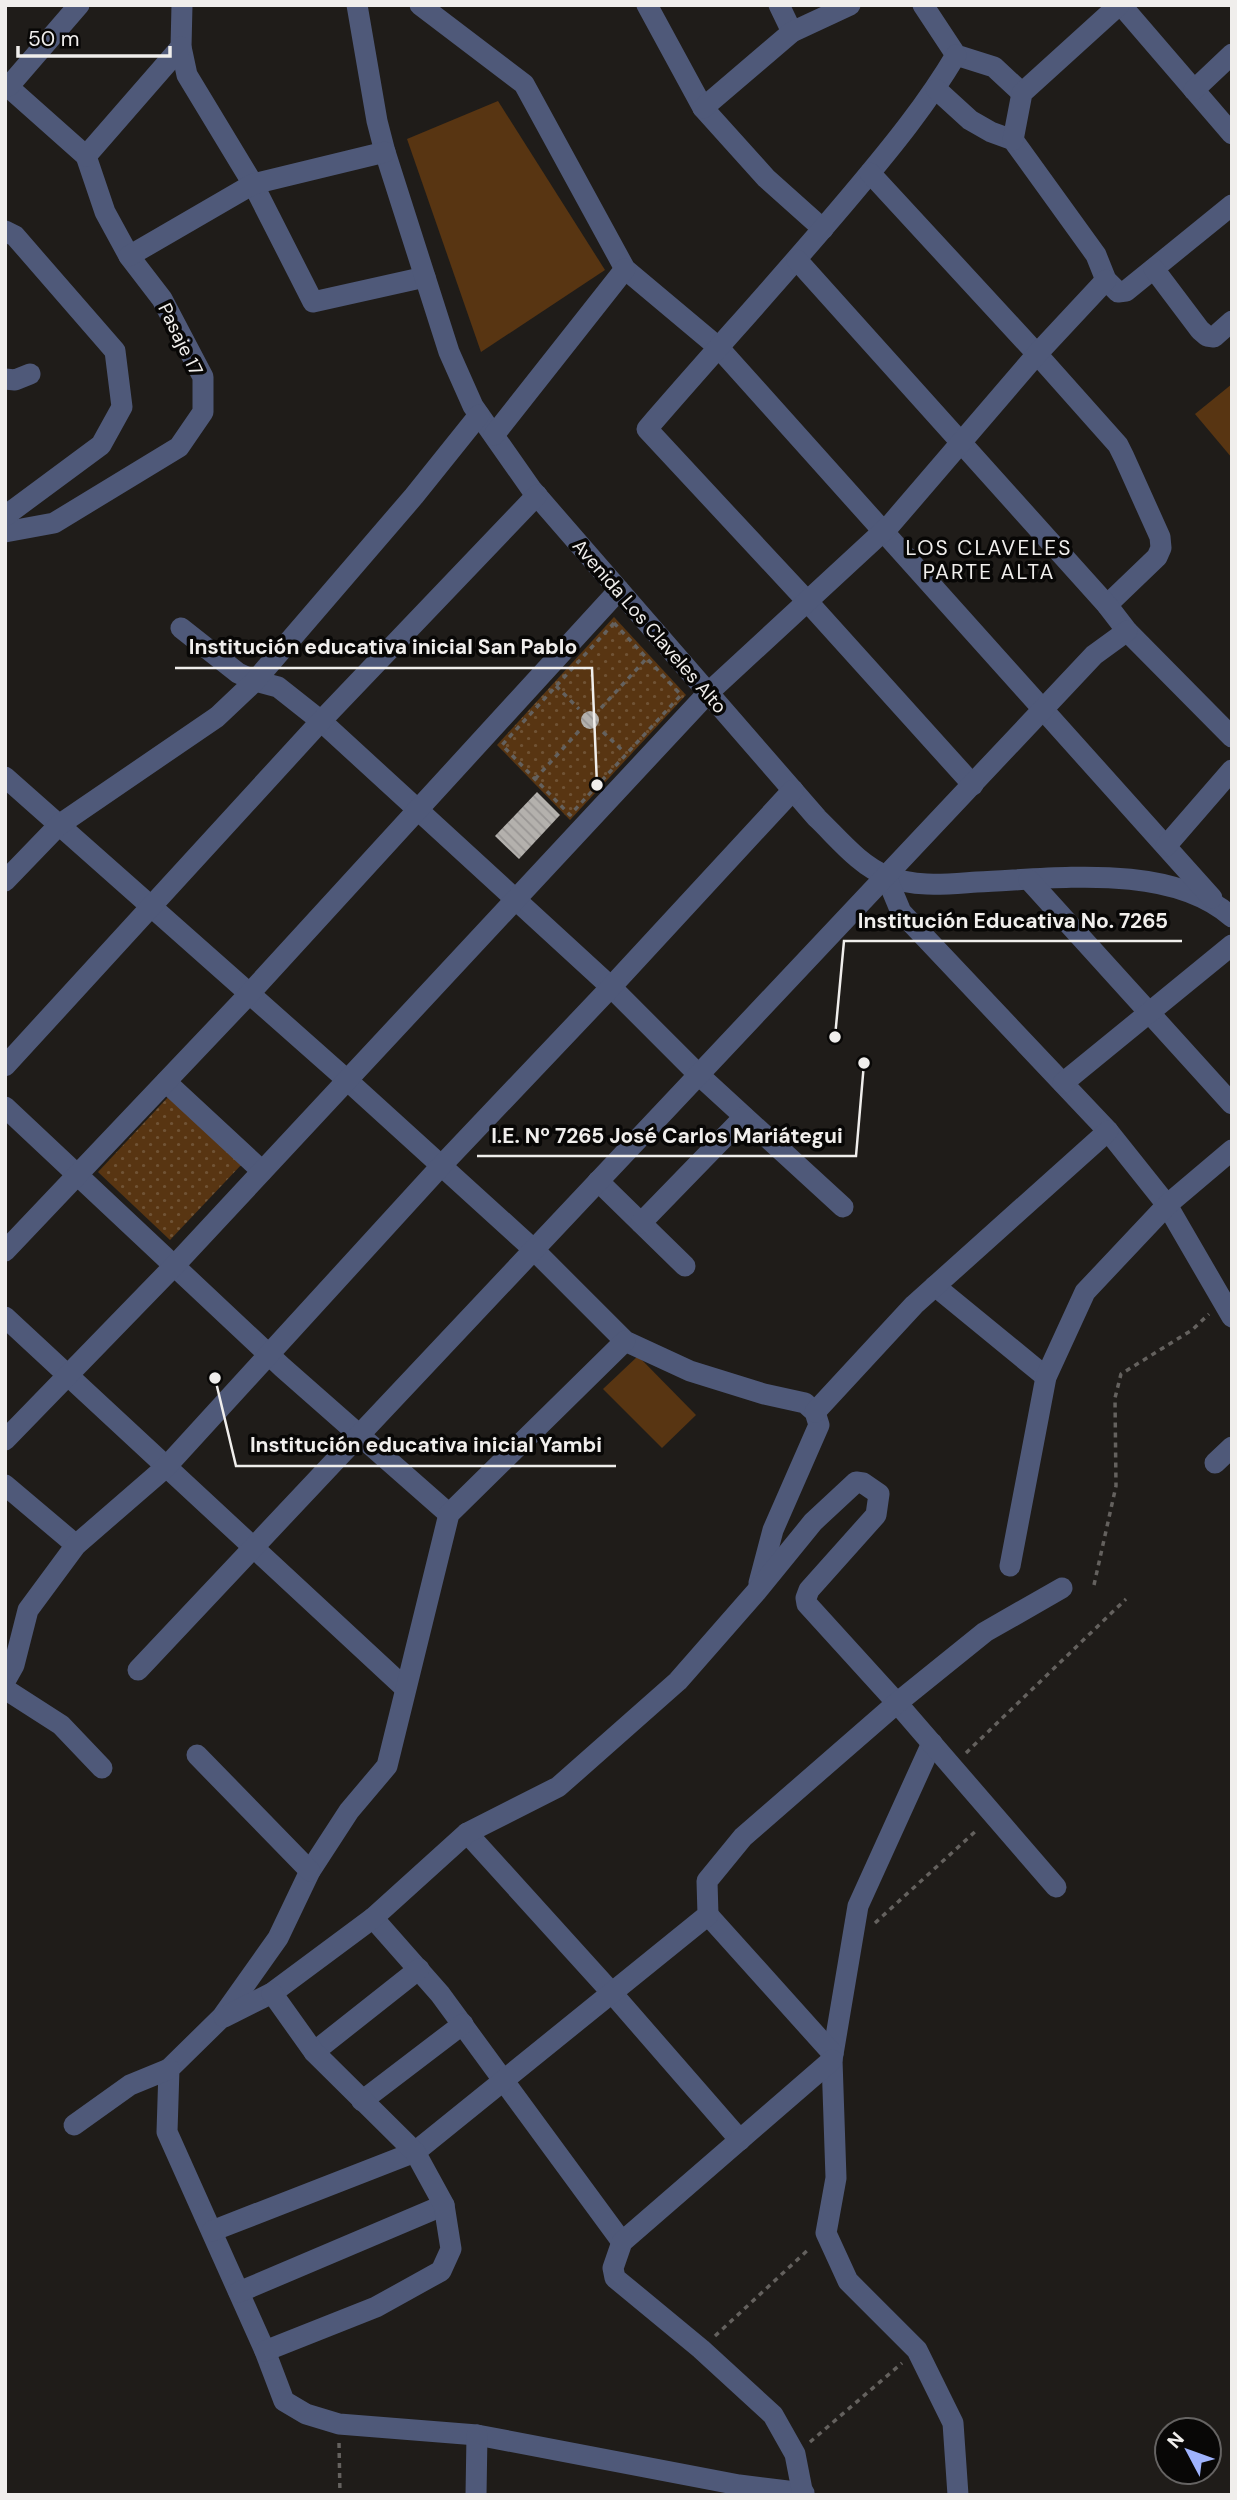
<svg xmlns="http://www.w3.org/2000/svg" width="1237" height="2500" viewBox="0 0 1237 2500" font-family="'DM Sans',sans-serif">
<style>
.park{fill:url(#park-dots)}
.pitch{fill:#583512}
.building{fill:url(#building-back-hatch)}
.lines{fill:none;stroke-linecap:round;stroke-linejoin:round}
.path{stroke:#64615e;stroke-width:3.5;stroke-dasharray:5 5;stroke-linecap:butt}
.minor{stroke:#4f5979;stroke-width:21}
.labels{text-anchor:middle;stroke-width:7;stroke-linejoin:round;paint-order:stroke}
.street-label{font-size:19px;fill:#f0eeec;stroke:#080706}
.neighbourhood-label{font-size:21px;letter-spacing:2px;fill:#f0eeec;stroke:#080706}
.leader{fill:none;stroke:#f0eeec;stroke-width:2.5}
.callout-dot{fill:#f0eeec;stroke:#080706;stroke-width:2.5}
.callout-label{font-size:21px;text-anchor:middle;font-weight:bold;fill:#f0eeec;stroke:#080706;stroke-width:7;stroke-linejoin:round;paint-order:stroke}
</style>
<defs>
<pattern id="park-dots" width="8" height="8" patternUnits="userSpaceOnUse" patternTransform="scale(1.75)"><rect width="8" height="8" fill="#583512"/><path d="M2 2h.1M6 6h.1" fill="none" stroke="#705335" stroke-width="1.8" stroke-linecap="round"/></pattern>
<pattern id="building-back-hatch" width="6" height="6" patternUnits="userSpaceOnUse" patternTransform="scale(1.75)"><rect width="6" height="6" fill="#b4b1ad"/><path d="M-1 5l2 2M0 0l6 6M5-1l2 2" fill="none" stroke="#999694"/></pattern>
</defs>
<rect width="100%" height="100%" fill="#1f1c19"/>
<g class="park">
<path d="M 614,617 L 686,695 L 570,820 L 497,745 Z"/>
<path d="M 170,1095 L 242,1164 L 170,1240 L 98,1172 Z"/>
</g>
<g class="pitch">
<path d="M 498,101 L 605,270 L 481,352 L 407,139 Z"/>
<path d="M 1232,384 L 1232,458 L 1195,414 Z"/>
<path d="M 638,1356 L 696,1415 L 662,1448 L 603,1389 Z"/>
</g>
<g class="building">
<circle cx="590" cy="720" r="9"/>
<path d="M 537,792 L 560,815 L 519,859 L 495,836 Z"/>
</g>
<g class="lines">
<g class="path">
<path d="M 614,623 L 681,695 L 570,815 L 502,745 Z"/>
<path d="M 556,686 L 579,709"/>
<path d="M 601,708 L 647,658"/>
<path d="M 603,732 L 624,752"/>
<path d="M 535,779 L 579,731"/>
<path d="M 1094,1585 L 1116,1486 L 1115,1398 L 1121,1374 L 1192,1330 L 1209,1314"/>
<path d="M 966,1753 L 1126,1599"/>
<path d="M 875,1923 L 978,1829"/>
<path d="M 715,2336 L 810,2248"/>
<path d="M 810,2442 L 902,2363"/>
<path d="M 339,2443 L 340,2495"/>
</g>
<g class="minor">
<path d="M 182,5 L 181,47 L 187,75 L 253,184 L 313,302 L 425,277"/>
<path d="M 357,5 L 377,121 L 385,152 L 449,352 L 473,406 L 532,490 L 817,818 C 838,838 860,866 887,876 C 916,888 947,884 977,882 C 1055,879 1169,862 1232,917"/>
<path d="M 420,5 L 524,84 L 625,269 L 718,347 L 1212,898"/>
<path d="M 647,5 L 703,108 L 766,178 L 823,229"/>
<path d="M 779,5 L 792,32"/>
<path d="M 923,5 L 956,55 L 994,67 L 1022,93"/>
<path d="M 1121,5 L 1232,134"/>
<path d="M 956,55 C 927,104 891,148 854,192 C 787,272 716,349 647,429 L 807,601 L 973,785"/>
<path d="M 5,84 L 86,156 L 105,212 L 129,256 L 162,299 L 203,377 L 203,412 L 179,447 L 54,523 L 5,532"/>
<path d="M 9,86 L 79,5"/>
<path d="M 936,89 L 970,120 L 991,132 L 1013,140 L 1096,255 L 1106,280 L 1118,292 L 1126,291 L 1232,205"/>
<path d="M 1194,90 L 1232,54"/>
<path d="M 703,108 L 792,32 L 850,5"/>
<path d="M 1013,140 L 1022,93 L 1119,5"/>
<path d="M 86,156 L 181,47"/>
<path d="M 870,173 L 1037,354 L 1118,445 L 1124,457 L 1160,537 L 1161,548 L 1157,557 L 1107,605"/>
<path d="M 5,231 L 15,236 L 115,351 L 122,407 L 101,445 L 5,516"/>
<path d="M 129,256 L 253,184 L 385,152"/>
<path d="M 797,260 L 1107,605 L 1127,631 L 1232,737"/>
<path d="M 1154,269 L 1200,330 L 1207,336 L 1214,337 L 1232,321"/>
<path d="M 5,379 L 15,380 L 30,374"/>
<path d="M 494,435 L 625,269"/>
<path d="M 181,628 L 238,673 L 255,681 L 278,687 L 321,721 L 611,987 L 700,1076 L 843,1207"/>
<path d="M 5,777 L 347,1080 L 533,1249 L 625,1341 L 690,1371 L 764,1394 L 805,1403 L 815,1412 L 819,1425 L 773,1530 L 759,1583"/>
<path d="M 1166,846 L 1232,770"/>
<path d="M 886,876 L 901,912 L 1108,1131 L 1167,1205 L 1232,1317"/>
<path d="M 1029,880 L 1232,1104"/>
<path d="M 5,881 L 59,825 L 217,717 L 255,681 L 414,496 L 479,415"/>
<path d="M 5,1066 L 321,721 L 537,495"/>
<path d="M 166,1082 L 262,1171"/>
<path d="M 1063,1083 L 1232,945"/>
<path d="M 5,1107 L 282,1367 L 449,1514"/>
<path d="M 598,1181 L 685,1266"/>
<path d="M 641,1223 L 744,1117"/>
<path d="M 5,1251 L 250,993 L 619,590"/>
<path d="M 935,1286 L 1046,1377"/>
<path d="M 5,1317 L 405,1688"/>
<path d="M 625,1341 L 449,1514 L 387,1766 L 349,1811 L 310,1871 L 278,1938 L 222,2017 L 169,2069 L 167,2132 L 265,2351 L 284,2401 L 306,2414 L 339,2424 L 477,2435 L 739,2485 L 804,2493"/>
<path d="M 815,1412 L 914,1305 L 1108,1131"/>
<path d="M 5,1440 L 174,1266 L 708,693 L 891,524 L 1037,354 L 1106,280"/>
<path d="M 1215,1463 L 1232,1447"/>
<path d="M 5,1485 L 76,1545"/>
<path d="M 1010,1566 L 1046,1377 L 1085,1292 L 1167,1205 L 1232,1150"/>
<path d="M 138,1670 L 1094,655 L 1127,631"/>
<path d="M 5,1681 L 14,1665 L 28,1610 L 76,1545 L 166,1467 L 441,1166 L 611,987 L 793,790"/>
<path d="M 5,1689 L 61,1725 L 102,1768"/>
<path d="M 932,1743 L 858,1906 L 832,2060 L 836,2178 L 826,2233 L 848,2281 L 917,2350 L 953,2423 L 958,2495"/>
<path d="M 197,1755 L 310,1871"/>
<path d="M 467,1833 L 612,1993 L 740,2140"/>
<path d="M 708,1915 L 833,2054"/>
<path d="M 373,1918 L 440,1994 L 622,2242"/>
<path d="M 224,2017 L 272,1993 L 373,1918 L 467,1833 L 558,1787 L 678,1681 L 756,1592 L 813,1522 L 856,1482 L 863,1483 L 879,1494 L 876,1515 L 809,1590 L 806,1598 L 807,1604 L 897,1703 L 1056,1887"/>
<path d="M 314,2052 L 419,1969"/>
<path d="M 362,2101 L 463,2024"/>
<path d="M 74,2125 L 130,2085 L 169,2069"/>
<path d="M 212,2231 L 415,2152 L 708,1915 L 707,1881 L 743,1837 L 897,1703 L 985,1632 L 1062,1588"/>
<path d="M 239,2292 L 444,2205"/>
<path d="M 265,2351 L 376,2307 L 441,2271 L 451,2249 L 444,2205 L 415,2152 L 314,2052 L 272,1993"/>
<path d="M 476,2495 L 477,2435"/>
<path d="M 803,2495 L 795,2454 L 773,2415 L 701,2349 L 615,2278 L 613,2268 L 622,2242 L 832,2060"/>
</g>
</g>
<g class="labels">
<g class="street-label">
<text transform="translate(181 339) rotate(64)" y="7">Pasaje 17</text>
<text transform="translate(650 626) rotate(49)" y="7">Avenida Los Claveles Alto</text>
</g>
<g class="neighbourhood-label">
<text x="989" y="555">LOS CLAVELES<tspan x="989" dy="24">PARTE ALTA</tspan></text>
</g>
</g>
<path class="leader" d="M597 785L592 668H175M835 1037L844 941H1182M864 1063L856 1156H477M215 1378L236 1466H616"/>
<g class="callout-dot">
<circle cx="597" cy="785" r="7"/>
<circle cx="835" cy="1037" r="7"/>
<circle cx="864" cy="1063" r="7"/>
<circle cx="215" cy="1378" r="7"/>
</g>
<g class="callout-label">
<text x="383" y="654">Institución educativa inicial San Pablo</text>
<text x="1013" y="928">Institución Educativa No. 7265</text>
<text x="667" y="1143">I.E. Nº 7265 José Carlos Mariátegui</text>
<text x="426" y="1452">Institución educativa inicial Yambi</text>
</g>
<rect width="1237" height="2500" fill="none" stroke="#f0eeec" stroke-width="14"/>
<g transform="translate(1188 2451) rotate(311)"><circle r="33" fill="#080706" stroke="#656362" stroke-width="2"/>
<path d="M0-5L12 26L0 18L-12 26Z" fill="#9fb3fd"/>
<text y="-10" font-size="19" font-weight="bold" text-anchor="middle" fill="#f0eeec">N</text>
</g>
<path d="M18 46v10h152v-10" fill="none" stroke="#f0eeec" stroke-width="3.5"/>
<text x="28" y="46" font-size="21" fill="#f0eeec" stroke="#080706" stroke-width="5" paint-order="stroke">50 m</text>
</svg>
